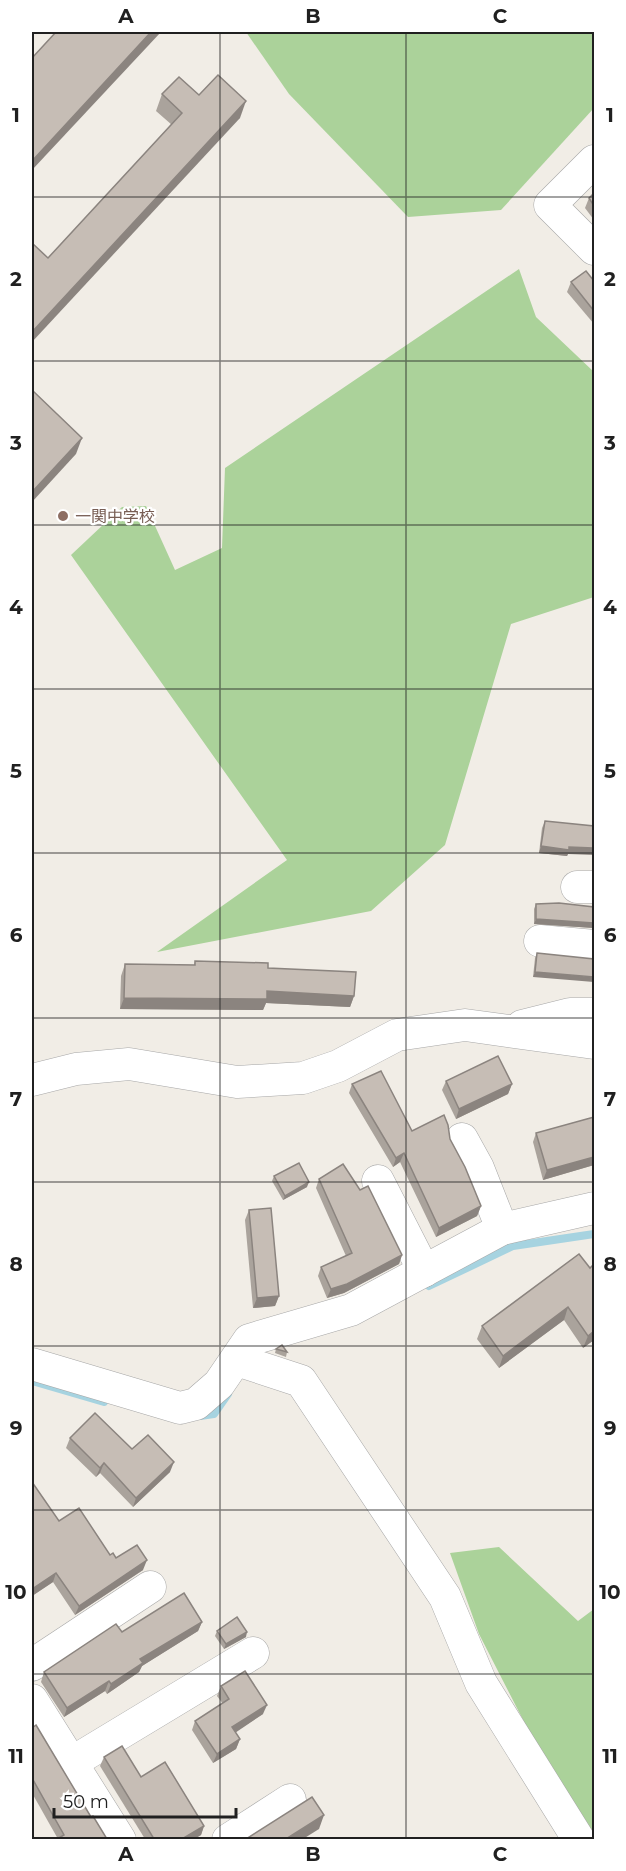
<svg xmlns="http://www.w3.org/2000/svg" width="626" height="1871" viewBox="0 0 626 1871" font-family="Montserrat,'Noto Sans JP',sans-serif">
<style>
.forest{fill:#abd29a}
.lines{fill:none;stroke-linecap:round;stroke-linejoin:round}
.stream{stroke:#a6d3e0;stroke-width:8}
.minor-casing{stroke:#a7a7a7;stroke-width:33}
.minor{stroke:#fff;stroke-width:32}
.wall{fill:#aaa39c}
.shaded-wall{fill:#8b847f}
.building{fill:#c6bdb5;stroke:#8b847f;stroke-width:1.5}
.grid{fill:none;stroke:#202020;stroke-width:1.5;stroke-opacity:0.55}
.education-dot{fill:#8d6e63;stroke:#fff;stroke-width:2}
.labels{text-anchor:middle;stroke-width:4.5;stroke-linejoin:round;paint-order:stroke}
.education-label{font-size:16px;fill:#785e54;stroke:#fff;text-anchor:start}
.neatline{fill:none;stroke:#202020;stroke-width:2}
.grid-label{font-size:20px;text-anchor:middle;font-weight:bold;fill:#202020}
</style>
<rect width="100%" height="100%" fill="#f1ede6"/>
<g class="forest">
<path d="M 246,32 L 594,32 L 594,108 L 501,210 L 408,217 L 289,94 Z"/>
<path d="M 519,269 L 536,317 L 594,372 L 594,597 L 511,624 L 445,845 L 371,911 L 157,952 L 287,860 L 71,555 L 122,507 L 146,506 L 175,570 L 222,548 L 225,468 Z"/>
<path d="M 499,1547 L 578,1621 L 594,1609 L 594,1839 L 584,1839 L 479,1634 L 450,1553 Z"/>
</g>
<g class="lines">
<g class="stream">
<path d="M 429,1286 L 513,1246 L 594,1234"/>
<path d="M 32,1381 L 104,1402"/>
<path d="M 200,1416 L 214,1414 L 228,1394"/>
</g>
<defs>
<g id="minor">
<path d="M 594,161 L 550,205 L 594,249"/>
<path d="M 577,887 L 594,887"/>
<path d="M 540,941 L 594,946"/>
<path d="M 522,1026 L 570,1014 L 594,1014"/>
<path d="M 32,1080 L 76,1069 L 129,1064 L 237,1082 L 303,1078 L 338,1066 L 397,1035 L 465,1025 L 594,1043"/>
<path d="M 462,1139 L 478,1168 L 502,1229"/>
<path d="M 378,1181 L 424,1271"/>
<path d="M 237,1360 L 301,1381 L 445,1597 L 481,1683 L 579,1840"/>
<path d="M 32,1364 L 180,1408 L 196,1404 L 219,1384 L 249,1340 L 351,1310 L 502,1229 L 594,1208"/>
<path d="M 32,1665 L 150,1587"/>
<path d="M 32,1700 L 120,1840"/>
<path d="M 71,1763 L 253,1653"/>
<path d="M 228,1840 L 290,1800"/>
</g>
</defs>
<use href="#minor" class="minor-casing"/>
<use href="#minor" class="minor"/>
</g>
<g class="wall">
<path d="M 162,94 L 199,95 L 240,118 L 48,258 L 172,125 L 156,111 Z"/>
<path d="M 594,193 L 594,220 L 585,208 L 589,198 Z"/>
<path d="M 594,281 L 594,324 L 567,292 L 571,282 Z"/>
<path d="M 545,821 L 568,854 L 567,856 L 539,853 L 542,828 Z"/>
<path d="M 536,904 L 594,907 L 594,928 L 534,924 L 534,909 Z"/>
<path d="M 537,953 L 594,959 L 533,977 L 535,958 Z"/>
<path d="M 195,961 L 268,968 L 354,996 L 350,1007 L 266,1003 L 263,1010 L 120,1009 L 121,976 L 125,964 L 194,965 Z"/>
<path d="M 446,1081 L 512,1084 L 508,1094 L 456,1119 L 442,1090 Z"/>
<path d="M 352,1084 L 412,1131 L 450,1139 L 481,1206 L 477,1216 L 436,1237 L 400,1162 L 393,1167 L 349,1093 Z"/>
<path d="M 594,1117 L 594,1165 L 543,1180 L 533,1142 L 536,1133 Z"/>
<path d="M 274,1176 L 307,1187 L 283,1200 L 272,1181 Z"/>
<path d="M 319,1179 L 360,1190 L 402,1255 L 399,1264 L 344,1293 L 327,1298 L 318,1276 L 321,1267 L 346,1256 L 316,1188 Z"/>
<path d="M 249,1210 L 279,1296 L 275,1306 L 253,1308 L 245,1220 Z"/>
<path d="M 579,1254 L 594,1340 L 583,1348 L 564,1320 L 499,1368 L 477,1339 L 482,1326 Z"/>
<path d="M 276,1349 L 287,1352 L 286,1357 L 275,1353 Z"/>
<path d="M 70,1438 L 132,1449 L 170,1472 L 133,1507 L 100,1473 L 96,1477 L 66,1448 Z"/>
<path d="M 32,1482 L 59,1521 L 110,1555 L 143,1570 L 75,1615 L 53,1582 L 32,1596 Z"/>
<path d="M 202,1622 L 198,1631 L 142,1666 L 139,1672 L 107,1694 L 105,1691 L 64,1717 L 41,1682 L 44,1672 L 122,1632 Z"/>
<path d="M 217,1631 L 246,1637 L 224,1649 L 215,1636 Z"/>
<path d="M 221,1686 L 263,1714 L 235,1732 L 240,1739 L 236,1749 L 213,1763 L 192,1730 L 195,1721 L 223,1704 L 217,1696 Z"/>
<path d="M 32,1728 L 91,1817 L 58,1839 L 32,1793 Z"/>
<path d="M 104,1757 L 204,1826 L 201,1835 L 194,1839 L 145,1839 L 100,1766 Z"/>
</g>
<g class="shaded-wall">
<path d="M 151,32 L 161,32 L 32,170 L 32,161 Z"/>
<path d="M 246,101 L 240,118 L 32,342 L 32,332 Z"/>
<path d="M 82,438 L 76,454 L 32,502 L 32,492 Z"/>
<path d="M 541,846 L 594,848 L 594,855 L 568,854 L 567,856 L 539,853 Z"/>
<path d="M 536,919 L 594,923 L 594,928 L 534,924 Z"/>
<path d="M 535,972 L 594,977 L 594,982 L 533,977 Z"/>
<path d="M 267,991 L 354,996 L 350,1007 L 266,1003 L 263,1010 L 120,1009 L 124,998 Z"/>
<path d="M 512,1084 L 508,1094 L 456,1119 L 459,1109 Z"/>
<path d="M 404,1153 L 400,1162 L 393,1167 L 396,1158 Z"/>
<path d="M 594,1157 L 594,1165 L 543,1180 L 547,1170 Z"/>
<path d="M 309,1182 L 307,1187 L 283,1200 L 285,1196 Z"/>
<path d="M 481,1206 L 477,1216 L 436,1237 L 439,1228 Z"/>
<path d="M 402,1255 L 399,1264 L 344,1293 L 327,1298 L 331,1289 Z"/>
<path d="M 279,1296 L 275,1306 L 253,1308 L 257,1298 Z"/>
<path d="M 568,1307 L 564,1320 L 499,1368 L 503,1356 Z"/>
<path d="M 594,1331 L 594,1340 L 583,1348 L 588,1336 Z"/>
<path d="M 174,1462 L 170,1472 L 133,1507 L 136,1498 Z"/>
<path d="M 104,1463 L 100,1473 L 96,1477 L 100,1468 Z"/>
<path d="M 147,1560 L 143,1570 L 75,1615 L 79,1606 Z"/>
<path d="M 56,1573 L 53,1582 L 32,1596 L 32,1589 Z"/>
<path d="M 202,1622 L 198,1631 L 142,1666 L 139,1672 L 107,1694 L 111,1684 L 140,1659 Z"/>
<path d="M 247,1632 L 246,1637 L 224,1649 L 226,1644 Z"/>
<path d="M 109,1681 L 105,1691 L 64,1717 L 67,1708 Z"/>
<path d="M 267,1705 L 263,1714 L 229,1737 L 232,1727 Z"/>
<path d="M 240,1739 L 236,1749 L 213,1763 L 217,1754 Z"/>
<path d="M 324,1815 L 319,1829 L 303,1839 L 286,1839 Z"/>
<path d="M 204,1826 L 201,1835 L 194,1839 L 182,1839 Z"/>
</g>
<g class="building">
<path d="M 56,32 L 151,32 L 32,161 L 32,58 Z"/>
<path d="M 218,75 L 246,101 L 32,332 L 32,243 L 48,258 L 182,113 L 162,94 L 179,77 L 199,95 Z"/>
<path d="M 594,193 L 594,206 L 589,198 Z"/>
<path d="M 586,271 L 594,281 L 594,311 L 571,282 Z"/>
<path d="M 32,390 L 82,438 L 32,492 Z"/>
<path d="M 545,821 L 594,826 L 594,848 L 569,847 L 569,850 L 541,846 Z"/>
<path d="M 559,903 L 594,907 L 594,923 L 536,919 L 536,904 Z"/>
<path d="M 537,953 L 594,959 L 594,977 L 535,972 Z"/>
<path d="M 195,961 L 268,963 L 268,968 L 356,972 L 354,996 L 267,991 L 267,999 L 124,998 L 125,964 L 195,965 Z"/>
<path d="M 498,1056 L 512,1084 L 459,1109 L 446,1081 Z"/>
<path d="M 381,1071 L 412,1131 L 444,1115 L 448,1125 L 450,1139 L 465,1167 L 481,1206 L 439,1228 L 404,1153 L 396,1158 L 352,1084 Z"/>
<path d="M 594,1117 L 594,1157 L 547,1170 L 536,1133 Z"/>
<path d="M 299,1163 L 309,1182 L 285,1196 L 274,1176 Z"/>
<path d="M 343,1164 L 360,1190 L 368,1186 L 402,1255 L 347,1284 L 331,1289 L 321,1267 L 352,1253 L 319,1179 Z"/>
<path d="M 271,1208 L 279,1296 L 257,1298 L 249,1210 Z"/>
<path d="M 579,1254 L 590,1268 L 594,1264 L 594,1331 L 588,1336 L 568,1307 L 503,1356 L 482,1326 Z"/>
<path d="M 282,1345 L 287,1352 L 276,1349 Z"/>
<path d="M 95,1413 L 132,1449 L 148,1435 L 174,1462 L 136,1498 L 104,1463 L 100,1468 L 70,1438 Z"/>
<path d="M 32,1482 L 59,1521 L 79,1508 L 110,1555 L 113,1553 L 116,1558 L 137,1545 L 147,1560 L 79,1606 L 56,1573 L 32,1589 Z"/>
<path d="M 184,1593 L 202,1622 L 140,1659 L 143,1663 L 111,1684 L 109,1681 L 67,1708 L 44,1672 L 116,1624 L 122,1632 Z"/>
<path d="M 237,1617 L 247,1632 L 226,1644 L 217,1631 Z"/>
<path d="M 245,1671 L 267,1705 L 232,1727 L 240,1739 L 217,1754 L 195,1721 L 229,1699 L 221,1686 Z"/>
<path d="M 36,1725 L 91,1817 L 93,1816 L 107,1839 L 57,1839 L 64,1835 L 32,1778 L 32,1728 Z"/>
<path d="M 122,1746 L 141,1777 L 165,1762 L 204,1826 L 182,1839 L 154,1839 L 104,1757 Z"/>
<path d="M 312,1797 L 324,1815 L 286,1839 L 246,1839 Z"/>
</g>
<path class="grid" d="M 220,32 L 220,1840M 406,32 L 406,1840M 32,197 L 594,197M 32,361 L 594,361M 32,525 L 594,525M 32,689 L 594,689M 32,853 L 594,853M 32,1018 L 594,1018M 32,1182 L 594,1182M 32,1346 L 594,1346M 32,1510 L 594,1510M 32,1674 L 594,1674"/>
<circle class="education-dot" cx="63" cy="516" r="6"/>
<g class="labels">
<g class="education-label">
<text x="75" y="522">一関中学校</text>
</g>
</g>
<rect width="626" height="1871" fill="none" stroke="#ffffff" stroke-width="66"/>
<path d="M54 1808v9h182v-9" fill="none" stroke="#202020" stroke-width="3"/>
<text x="63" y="1808" font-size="18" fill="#202020" stroke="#ffffff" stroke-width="4.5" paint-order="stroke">50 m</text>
<rect x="33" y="33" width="560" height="1805" class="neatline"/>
<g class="grid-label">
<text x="126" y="23">A</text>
<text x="313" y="23">B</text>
<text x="500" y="23">C</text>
<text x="16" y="122">1</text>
<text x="610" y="122">1</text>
<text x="16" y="286">2</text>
<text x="610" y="286">2</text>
<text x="16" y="450">3</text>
<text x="610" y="450">3</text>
<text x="16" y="614">4</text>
<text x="610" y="614">4</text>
<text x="16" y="778">5</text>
<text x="610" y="778">5</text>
<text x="16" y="942">6</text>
<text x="610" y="942">6</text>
<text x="16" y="1106">7</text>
<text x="610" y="1106">7</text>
<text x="16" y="1271">8</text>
<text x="610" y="1271">8</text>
<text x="16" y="1435">9</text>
<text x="610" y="1435">9</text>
<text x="16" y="1599">10</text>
<text x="610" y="1599">10</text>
<text x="16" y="1763">11</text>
<text x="610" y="1763">11</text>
<text x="126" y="1861">A</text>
<text x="313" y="1861">B</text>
<text x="500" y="1861">C</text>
</g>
</svg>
